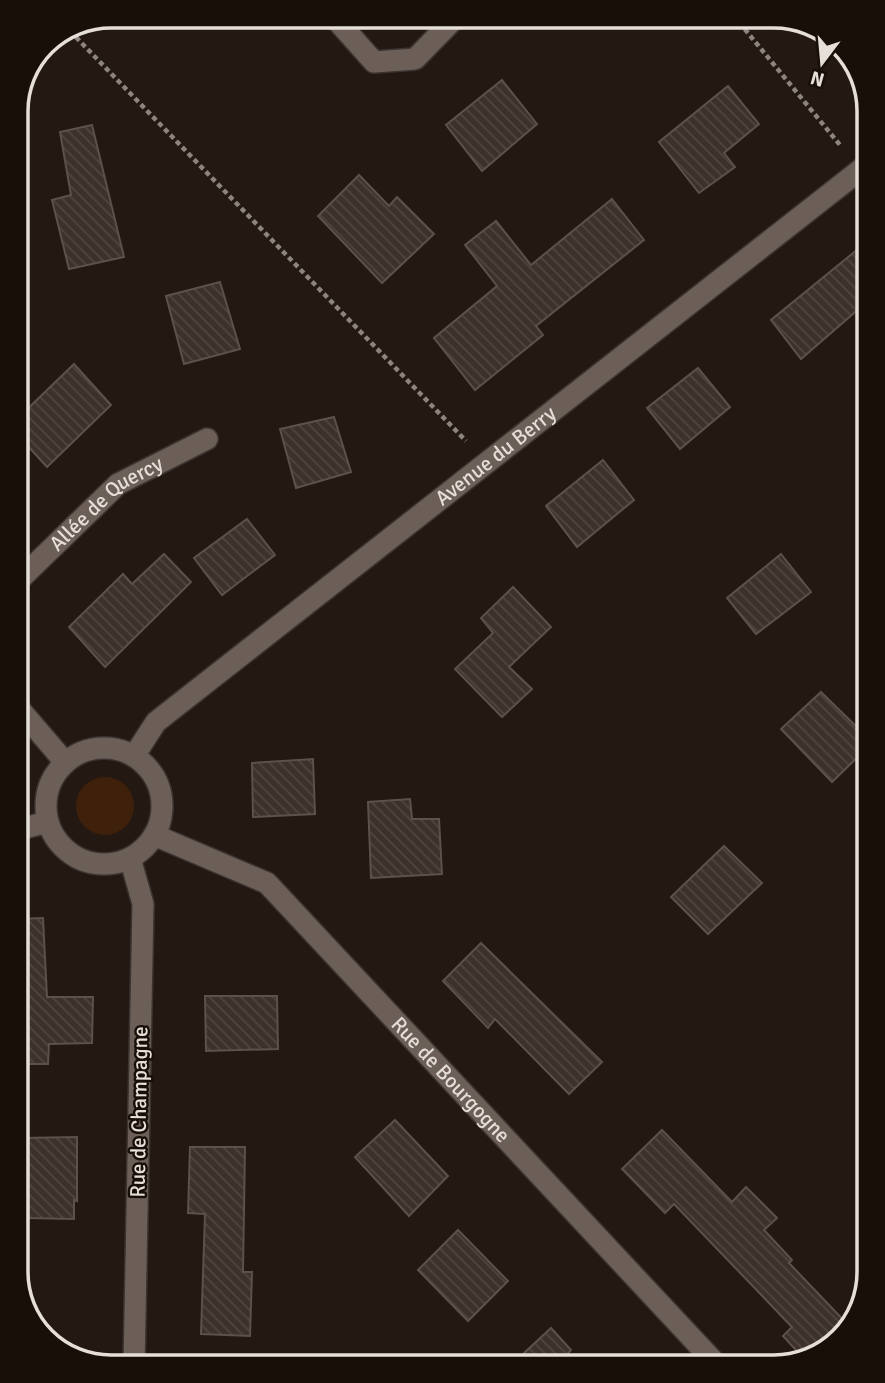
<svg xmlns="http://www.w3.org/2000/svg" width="885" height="1383" viewBox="0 0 885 1383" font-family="Signika,sans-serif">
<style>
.grass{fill:#3f200b}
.building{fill:url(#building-back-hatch);stroke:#5d514a;stroke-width:2}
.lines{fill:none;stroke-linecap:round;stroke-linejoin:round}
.minor-casing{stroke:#3c3431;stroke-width:24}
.path{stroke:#8d847f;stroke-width:4.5;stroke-dasharray:5 3.5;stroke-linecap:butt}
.minor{stroke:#6c5f57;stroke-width:21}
.labels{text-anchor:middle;stroke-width:5;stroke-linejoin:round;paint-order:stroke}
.street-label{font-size:21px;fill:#e5ded9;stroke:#190f09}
.rim{fill:none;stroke:#e5ded9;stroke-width:3.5}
</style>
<defs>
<pattern id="building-back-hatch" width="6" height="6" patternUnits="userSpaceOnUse" patternTransform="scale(1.75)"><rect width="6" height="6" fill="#3d312b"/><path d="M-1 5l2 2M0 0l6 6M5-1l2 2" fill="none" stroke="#50453f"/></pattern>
</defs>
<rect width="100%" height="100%" fill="#231812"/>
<circle class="grass" cx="105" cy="806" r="29"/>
<g class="building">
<path d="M 502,80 L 537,124 L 482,171 L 446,125 Z"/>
<path d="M 728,86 L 759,124 L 724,153 L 735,167 L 699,193 L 659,142 Z"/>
<path d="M 92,125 L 124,257 L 69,269 L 52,200 L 71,195 L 60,132 Z"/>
<path d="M 359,175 L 389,206 L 397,197 L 434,234 L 382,283 L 318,216 Z"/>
<path d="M 612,199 L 644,240 L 536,326 L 543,335 L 475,390 L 434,338 L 497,286 L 465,245 L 496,221 L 531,265 Z"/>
<path d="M 869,240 L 869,300 L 801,359 L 771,320 Z"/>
<path d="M 220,282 L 240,349 L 184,364 L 166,296 Z"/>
<path d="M 74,364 L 111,405 L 47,467 L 16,433 L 16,420 Z"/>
<path d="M 698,368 L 730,407 L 680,449 L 647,408 Z"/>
<path d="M 334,417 L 351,472 L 296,488 L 280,429 Z"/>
<path d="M 603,460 L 634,500 L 577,547 L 546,506 Z"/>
<path d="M 247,519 L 275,555 L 222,595 L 194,558 Z"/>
<path d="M 164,554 L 191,582 L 105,667 L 69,627 L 123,574 L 132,584 Z"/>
<path d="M 781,554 L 811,592 L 756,634 L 727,598 Z"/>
<path d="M 513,587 L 551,627 L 509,667 L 532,689 L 502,717 L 455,669 L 493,633 L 481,618 Z"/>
<path d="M 821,692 L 869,739 L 869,746 L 832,782 L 781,729 Z"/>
<path d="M 313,759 L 315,814 L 253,817 L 252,763 Z"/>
<path d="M 410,799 L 412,819 L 439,819 L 442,874 L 371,878 L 368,802 Z"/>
<path d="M 724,846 L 762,883 L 708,934 L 671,897 Z"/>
<path d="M 43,918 L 47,997 L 93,997 L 92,1043 L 49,1044 L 48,1064 L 16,1064 L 16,919 Z"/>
<path d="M 481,943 L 602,1062 L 569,1094 L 495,1019 L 488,1028 L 443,981 Z"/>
<path d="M 205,996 L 277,996 L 278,1049 L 206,1051 Z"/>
<path d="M 395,1120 L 448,1176 L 409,1216 L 355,1157 Z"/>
<path d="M 662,1130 L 732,1202 L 746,1187 L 777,1218 L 764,1230 L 792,1260 L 789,1263 L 850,1327 L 817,1357 L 805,1360 L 783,1336 L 792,1327 L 674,1204 L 665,1213 L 622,1169 Z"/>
<path d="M 77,1137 L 77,1201 L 74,1200 L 74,1219 L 25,1218 L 25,1201 L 20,1200 L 21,1138 Z"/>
<path d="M 190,1147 L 245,1147 L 243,1272 L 252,1272 L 250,1336 L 201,1334 L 205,1214 L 188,1213 Z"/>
<path d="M 458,1230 L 508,1281 L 468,1321 L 418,1270 Z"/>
<path d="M 551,1328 L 571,1350 L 557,1367 L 509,1367 Z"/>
</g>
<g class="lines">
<defs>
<g id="minor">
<path d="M 333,16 L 374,62 L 415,59 L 457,16"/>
<path id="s1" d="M 16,583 L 118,484 L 207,439"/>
<path d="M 16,705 L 65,762"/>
<circle cx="104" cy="806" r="58"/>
<path id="s2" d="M 134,756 L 156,722 L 869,163"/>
<path d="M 16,830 L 48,822"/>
<path id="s3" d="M 154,835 L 267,883 L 719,1367"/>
<path d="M 130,858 L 143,904 L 134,1367"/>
</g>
</defs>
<use href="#minor" class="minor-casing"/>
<g class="path">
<path d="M 734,16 L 840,145"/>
<path d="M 70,31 L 466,441"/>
</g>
<use href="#minor" class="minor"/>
</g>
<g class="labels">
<g class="street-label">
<text dy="7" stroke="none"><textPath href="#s2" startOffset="472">Avenue du Berry</textPath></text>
<text dy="7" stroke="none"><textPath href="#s1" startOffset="121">Allée de Quercy</textPath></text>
<text dy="7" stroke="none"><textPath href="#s3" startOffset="392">Rue de Bourgogne</textPath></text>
<text transform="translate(139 1112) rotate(-89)" y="7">Rue de Champagne</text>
</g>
</g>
<path d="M0 0H885V1383H0ZM111 28H774A83 83 0 0 1 857 111V1272A83 83 0 0 1 774 1355H111A83 83 0 0 1 28 1272V111A83 83 0 0 1 111 28Z" fill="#190f09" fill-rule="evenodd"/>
<path class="rim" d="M111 28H774A83 83 0 0 1 857 111V1272A83 83 0 0 1 774 1355H111A83 83 0 0 1 28 1272V111A83 83 0 0 1 111 28Z"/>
<g transform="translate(822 63) rotate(196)" stroke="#190f09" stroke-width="5" paint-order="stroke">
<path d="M0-5L12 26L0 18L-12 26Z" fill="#e5ded9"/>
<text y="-10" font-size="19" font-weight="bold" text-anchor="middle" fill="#e5ded9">N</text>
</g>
</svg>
